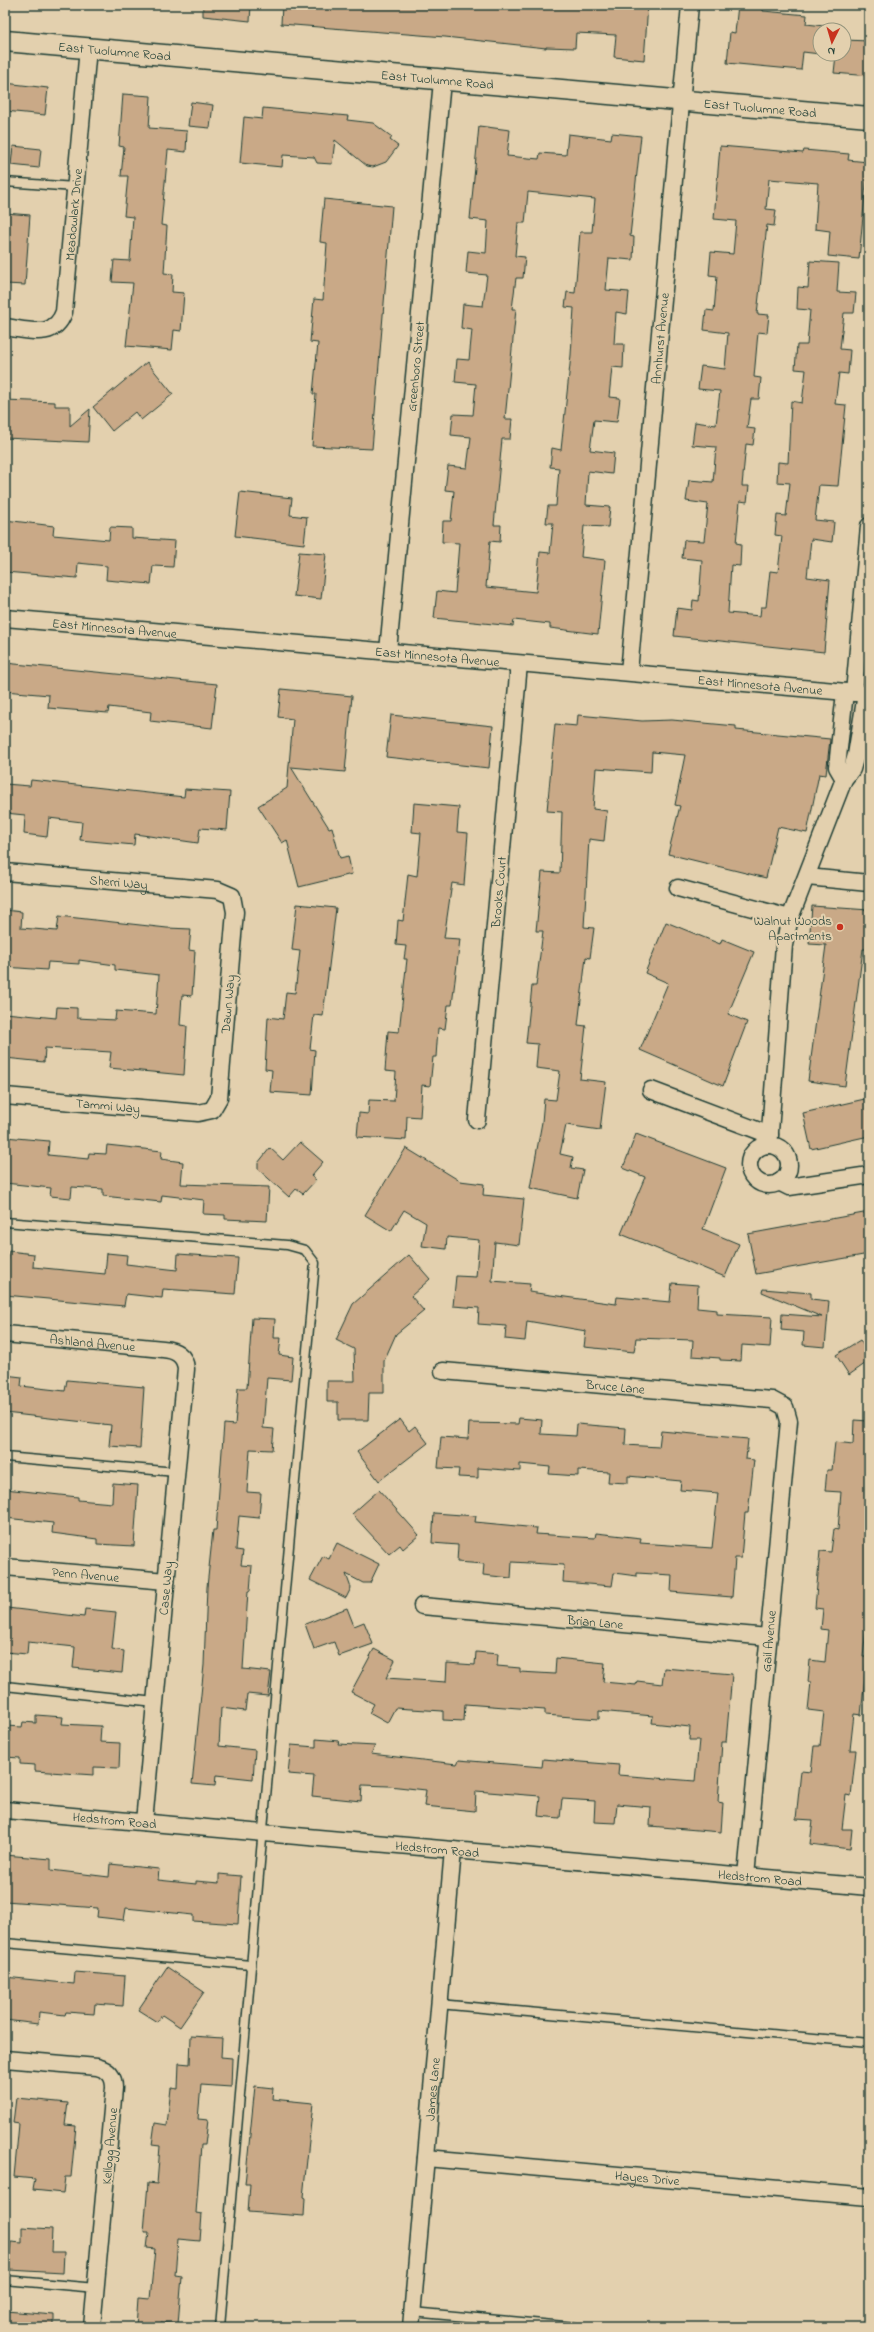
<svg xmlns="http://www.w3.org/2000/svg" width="874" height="2332" viewBox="0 0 874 2332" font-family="'Indie Flower',sans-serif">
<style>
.building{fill:#c9a987;stroke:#1f3d34;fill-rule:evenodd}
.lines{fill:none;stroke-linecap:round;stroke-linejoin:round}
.service-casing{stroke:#1f3d34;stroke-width:11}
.minor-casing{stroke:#1f3d34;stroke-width:19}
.tertiary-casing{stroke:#1f3d34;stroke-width:23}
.service{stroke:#e3d0ae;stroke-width:8}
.minor{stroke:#e3d0ae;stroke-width:16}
.tertiary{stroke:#e3d0ae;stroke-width:20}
.poi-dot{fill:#c8321e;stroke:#e3d0ae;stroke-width:1.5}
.labels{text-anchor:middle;stroke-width:4;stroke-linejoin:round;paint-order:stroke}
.street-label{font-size:13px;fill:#1f3d34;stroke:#e3d0ae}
.poi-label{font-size:13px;fill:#1f3d34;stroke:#e3d0ae;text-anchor:end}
</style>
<rect width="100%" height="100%" fill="#e3d0ae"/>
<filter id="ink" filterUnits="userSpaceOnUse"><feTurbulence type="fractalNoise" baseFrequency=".025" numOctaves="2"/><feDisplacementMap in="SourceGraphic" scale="8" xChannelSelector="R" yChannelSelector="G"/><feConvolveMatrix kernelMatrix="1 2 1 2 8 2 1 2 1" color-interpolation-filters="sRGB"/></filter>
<g filter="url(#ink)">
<g class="building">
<path d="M 203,5 L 251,5 L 250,21 L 203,16 Z"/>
<path d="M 282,5 L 648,5 L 644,60 L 614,57 L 616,35 L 576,33 L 575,48 L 546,47 L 546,48 L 445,37 L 281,24 Z"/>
<path d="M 738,5 L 763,5 L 763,11 L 807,15 L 806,24 L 833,27 L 833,30 L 820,30 L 820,54 L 803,52 L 801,70 L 727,63 L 730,32 L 735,33 Z"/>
<path d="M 844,40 L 869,41 L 869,76 L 834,73 L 836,55 L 822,54 L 844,54 Z"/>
<path d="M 5,83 L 48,88 L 45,115 L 5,111 Z"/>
<path d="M 123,94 L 151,96 L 149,128 L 187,131 L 186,152 L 168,150 L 161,225 L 167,226 L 164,273 L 173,274 L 172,292 L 184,293 L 181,331 L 174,330 L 172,350 L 126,346 L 133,283 L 112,282 L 114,260 L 130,261 L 133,217 L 124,216 L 128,176 L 121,176 L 124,147 L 119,146 Z"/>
<path d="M 191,102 L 213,105 L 210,128 L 188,126 Z"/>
<path d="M 263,108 L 348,116 L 347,120 L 373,123 L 392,137 L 390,140 L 398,146 L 386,162 L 373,167 L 367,166 L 335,140 L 332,164 L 317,163 L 314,157 L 283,155 L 282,167 L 240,163 L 244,117 L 262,119 Z"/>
<path d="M 479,126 L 510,130 L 507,156 L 539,159 L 540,153 L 566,155 L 568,134 L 611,139 L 612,133 L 641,136 L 630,236 L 634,237 L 633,260 L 609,258 L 606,290 L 629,292 L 627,314 L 616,312 L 614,344 L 624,344 L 623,368 L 612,367 L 609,397 L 620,398 L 617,422 L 594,420 L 590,450 L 614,453 L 612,474 L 588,471 L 586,505 L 610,507 L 608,527 L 584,526 L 581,557 L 605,560 L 598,634 L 550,628 L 550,624 L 514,620 L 513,626 L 434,618 L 437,591 L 455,593 L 459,543 L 442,542 L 443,521 L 451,521 L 454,491 L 445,490 L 448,466 L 467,468 L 471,437 L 451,435 L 453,414 L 473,415 L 476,384 L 455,382 L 457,359 L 469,360 L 472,330 L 461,328 L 463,304 L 483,306 L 487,275 L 466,273 L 468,251 L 486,253 L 488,221 L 470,219 ZM 528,192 L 595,199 L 592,232 L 580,232 L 575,293 L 567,292 L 565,307 L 574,308 L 571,355 L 561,450 L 552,448 L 550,467 L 559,468 L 556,506 L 548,506 L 546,523 L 553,523 L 550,553 L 540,552 L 536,592 L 486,587 L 490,541 L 500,542 L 501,525 L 494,525 L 502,439 L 510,439 L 512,419 L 505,419 L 516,309 L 512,309 L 516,278 L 523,278 L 525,257 L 515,256 L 518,223 L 525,223 Z"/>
<path d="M 13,146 L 41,149 L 39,168 L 11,165 Z"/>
<path d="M 720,146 L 803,153 L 804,150 L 849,154 L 848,160 L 868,162 L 859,259 L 828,256 L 830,231 L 815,229 L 818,183 L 769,179 L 766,209 L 776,210 L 774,226 L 767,225 L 757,314 L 769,315 L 767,333 L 758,332 L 754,377 L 761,378 L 759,399 L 751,399 L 747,428 L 755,429 L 753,445 L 746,444 L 742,486 L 749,486 L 747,502 L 740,501 L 736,543 L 741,544 L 740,566 L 731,565 L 728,613 L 760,616 L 761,607 L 766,607 L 770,571 L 778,572 L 782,536 L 775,535 L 777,515 L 786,516 L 790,483 L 777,482 L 778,462 L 788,463 L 791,401 L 802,403 L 806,370 L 795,369 L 797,345 L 807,345 L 810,310 L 797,309 L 798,287 L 808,288 L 810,261 L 839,263 L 837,292 L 856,293 L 854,313 L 844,313 L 840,349 L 850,350 L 848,374 L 839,373 L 835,404 L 846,405 L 838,486 L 819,485 L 815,520 L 834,522 L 832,542 L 811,539 L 807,577 L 830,580 L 824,652 L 674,636 L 677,608 L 692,610 L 693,600 L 699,601 L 702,560 L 682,558 L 684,540 L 704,541 L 708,504 L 686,501 L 689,480 L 713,482 L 716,447 L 692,445 L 695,422 L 716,425 L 720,391 L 698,389 L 701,366 L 725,369 L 728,333 L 704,330 L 706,310 L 714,311 L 717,276 L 709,275 L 711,252 L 733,254 L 736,221 L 714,219 Z"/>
<path d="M 324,199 L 392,206 L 372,449 L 312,446 L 316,394 L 313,394 L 318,343 L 310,342 L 314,299 L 323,300 L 327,243 L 320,242 Z"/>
<path d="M 5,213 L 30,215 L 25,285 L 5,284 Z"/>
<path d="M 147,362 L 173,394 L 141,420 L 135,412 L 112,431 L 93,407 Z"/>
<path d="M 5,400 L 55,402 L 55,406 L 70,406 L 70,426 L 90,409 L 88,442 L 5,438 Z"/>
<path d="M 240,492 L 292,498 L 290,515 L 307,517 L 304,544 L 235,536 Z"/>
<path d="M 5,520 L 54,526 L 53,535 L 109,540 L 110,527 L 132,528 L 132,538 L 175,541 L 173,567 L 153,566 L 151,584 L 106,580 L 107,566 L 78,563 L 77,578 L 5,572 Z"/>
<path d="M 299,552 L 326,554 L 321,599 L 294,596 Z"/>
<path d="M 5,663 L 217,684 L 212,728 L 150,721 L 151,712 L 109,707 L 108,713 L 48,708 L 49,695 L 5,691 Z"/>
<path d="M 281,689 L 352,696 L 345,772 L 291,767 L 329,828 L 332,827 L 340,858 L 348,856 L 352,874 L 299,887 L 287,840 L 282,843 L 258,806 L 287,788 L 293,719 L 278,717 Z"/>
<path d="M 391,715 L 493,726 L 489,768 L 386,757 Z"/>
<path d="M 578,715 L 642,721 L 672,720 L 736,726 L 736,730 L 830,739 L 826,775 L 819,774 L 807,833 L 778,827 L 766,878 L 668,854 L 680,806 L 675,805 L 685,755 L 652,752 L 651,772 L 596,768 L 593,809 L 607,811 L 604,841 L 589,839 L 584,927 L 594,928 L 590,958 L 586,957 L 578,1025 L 586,1026 L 580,1079 L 606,1082 L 600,1130 L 566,1125 L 560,1154 L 573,1157 L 571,1168 L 583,1170 L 577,1198 L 530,1188 L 542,1122 L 544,1099 L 556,1100 L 560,1071 L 536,1068 L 538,1044 L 526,1043 L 532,986 L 536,986 L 543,931 L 536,931 L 542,872 L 560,873 L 562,812 L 547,811 L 555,724 L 577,726 Z"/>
<path d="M 31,780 L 184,797 L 185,789 L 230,792 L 227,830 L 200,828 L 198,843 L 135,834 L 134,845 L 80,840 L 82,822 L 49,818 L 47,837 L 24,834 L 25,815 L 5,813 L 5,784 L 30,786 Z"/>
<path d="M 414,803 L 459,807 L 457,832 L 468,833 L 464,885 L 452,883 L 444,938 L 460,939 L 452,1005 L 448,1005 L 445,1029 L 438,1028 L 436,1057 L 433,1057 L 430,1086 L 422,1085 L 420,1117 L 407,1116 L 406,1140 L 357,1137 L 359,1113 L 368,1114 L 369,1100 L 394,1101 L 396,1072 L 385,1071 L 388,1031 L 399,1032 L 407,959 L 404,959 L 406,946 L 396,945 L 398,920 L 403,921 L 408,874 L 417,876 L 421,833 L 412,832 Z"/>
<path d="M 297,904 L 336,908 L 323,1016 L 314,1015 L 310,1049 L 315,1050 L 312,1095 L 270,1092 L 272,1070 L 265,1069 L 268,1017 L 283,1019 L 286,992 L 295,993 L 300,951 L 292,950 Z"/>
<path d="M 812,906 L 869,910 L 869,949 L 863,949 L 845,1086 L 808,1081 L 826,945 L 809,944 Z"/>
<path d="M 5,910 L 22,912 L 21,928 L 57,931 L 59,916 L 167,928 L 191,929 L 189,950 L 195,951 L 192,996 L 182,995 L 180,1025 L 187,1026 L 184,1075 L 109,1068 L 111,1052 L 45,1048 L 44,1062 L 5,1058 L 5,1013 L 56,1018 L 57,1007 L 77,1008 L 77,1018 L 115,1020 L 116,1011 L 156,1014 L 159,975 L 115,970 L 115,965 L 79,960 L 79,964 L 48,962 L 47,970 L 5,967 Z"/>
<path d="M 666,922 L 720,944 L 722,939 L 754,952 L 728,1014 L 747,1022 L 723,1086 L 640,1050 L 668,983 L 645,973 Z"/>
<path d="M 869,1098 L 869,1136 L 811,1149 L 803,1113 Z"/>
<path d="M 636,1134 L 726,1168 L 703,1229 L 739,1244 L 725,1277 L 621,1234 L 645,1177 L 623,1168 Z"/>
<path d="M 5,1137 L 49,1141 L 48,1155 L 88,1159 L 89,1153 L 106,1154 L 107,1145 L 162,1151 L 161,1159 L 183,1162 L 181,1184 L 269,1187 L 267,1221 L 225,1219 L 225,1215 L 203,1214 L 204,1200 L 162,1195 L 161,1202 L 103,1196 L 103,1189 L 72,1187 L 71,1198 L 50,1196 L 51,1188 L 5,1183 Z"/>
<path d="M 300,1142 L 323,1162 L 311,1176 L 316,1180 L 303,1194 L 296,1189 L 289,1197 L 258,1169 L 258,1163 L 270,1148 L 283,1160 Z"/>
<path d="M 406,1148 L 460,1181 L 484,1184 L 483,1195 L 524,1199 L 519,1245 L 495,1242 L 492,1281 L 530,1284 L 529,1292 L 616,1304 L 617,1297 L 670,1302 L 672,1283 L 698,1285 L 697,1308 L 717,1310 L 717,1314 L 772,1317 L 770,1347 L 742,1345 L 741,1361 L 720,1360 L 720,1358 L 692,1356 L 693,1340 L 636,1338 L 634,1352 L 584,1347 L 586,1331 L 527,1321 L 525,1341 L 505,1339 L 506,1326 L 478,1324 L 479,1308 L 453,1306 L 456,1276 L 476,1277 L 479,1240 L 447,1237 L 446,1249 L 422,1246 L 426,1223 L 404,1210 L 391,1231 L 365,1215 Z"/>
<path d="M 869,1212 L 869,1254 L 756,1274 L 748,1234 Z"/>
<path d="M 9,1251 L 34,1254 L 33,1267 L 105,1274 L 107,1253 L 127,1255 L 126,1264 L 177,1270 L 178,1254 L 238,1258 L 235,1294 L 163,1289 L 162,1298 L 126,1294 L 124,1306 L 5,1295 L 5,1265 L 7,1265 Z"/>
<path d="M 409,1255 L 430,1279 L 411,1296 L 424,1311 L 396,1334 L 384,1361 L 384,1393 L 369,1393 L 368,1420 L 338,1420 L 338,1402 L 327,1402 L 327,1381 L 355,1381 L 354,1349 L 336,1340 L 353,1304 Z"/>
<path d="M 763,1289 L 811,1293 L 811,1299 L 829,1301 L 825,1347 L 803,1345 L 804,1332 L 781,1330 L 782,1314 L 822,1317 L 762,1292 Z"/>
<path d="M 252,1318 L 275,1319 L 274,1338 L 281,1338 L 279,1355 L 293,1357 L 291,1380 L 267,1378 L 263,1428 L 274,1429 L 272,1450 L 250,1449 L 247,1492 L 261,1493 L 259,1518 L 239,1516 L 236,1550 L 243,1551 L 241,1565 L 252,1566 L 250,1591 L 248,1591 L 243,1669 L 271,1672 L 268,1696 L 247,1694 L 245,1711 L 221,1708 L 219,1746 L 255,1750 L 253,1779 L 216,1775 L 215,1786 L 192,1784 L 204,1665 L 207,1587 L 213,1530 L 216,1530 L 224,1424 L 235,1425 L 238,1388 L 247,1388 Z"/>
<path d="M 860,1340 L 869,1353 L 869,1361 L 849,1375 L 836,1355 Z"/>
<path d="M 5,1375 L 22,1377 L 21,1386 L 65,1391 L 67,1380 L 144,1387 L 140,1448 L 109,1446 L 111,1425 L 5,1413 Z"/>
<path d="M 519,1418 L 542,1420 L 541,1434 L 576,1436 L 577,1424 L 626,1428 L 625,1445 L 659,1447 L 661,1431 L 748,1439 L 746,1459 L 754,1460 L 748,1513 L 745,1513 L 741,1558 L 735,1558 L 732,1597 L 671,1592 L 672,1575 L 637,1573 L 637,1576 L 614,1573 L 612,1586 L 563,1582 L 564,1565 L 512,1562 L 511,1578 L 483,1575 L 484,1564 L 457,1562 L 458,1545 L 432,1543 L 434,1513 L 476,1516 L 475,1522 L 537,1528 L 536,1534 L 595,1538 L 596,1533 L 641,1538 L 640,1543 L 712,1548 L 718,1493 L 680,1490 L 681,1481 L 628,1476 L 628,1483 L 608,1482 L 609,1472 L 578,1470 L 578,1476 L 549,1474 L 550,1467 L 520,1464 L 520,1471 L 478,1468 L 478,1478 L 458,1477 L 459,1469 L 438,1468 L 441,1437 L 468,1439 L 469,1423 L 518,1424 Z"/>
<path d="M 400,1419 L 409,1431 L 415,1426 L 428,1443 L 379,1481 L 357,1452 Z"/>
<path d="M 854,1420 L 869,1421 L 869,1601 L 863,1657 L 867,1657 L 861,1715 L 854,1714 L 850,1750 L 856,1750 L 851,1796 L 846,1795 L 842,1829 L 852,1829 L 850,1849 L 810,1844 L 813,1820 L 796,1819 L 801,1771 L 811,1772 L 814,1746 L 820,1746 L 824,1712 L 808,1710 L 811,1682 L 808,1682 L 810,1660 L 825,1662 L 828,1630 L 821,1629 L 823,1609 L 815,1608 L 820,1551 L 831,1552 L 834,1529 L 838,1530 L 841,1492 L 825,1491 L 827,1470 L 832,1470 L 835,1442 L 853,1444 Z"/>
<path d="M 113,1483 L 138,1485 L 134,1546 L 97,1544 L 97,1539 L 52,1533 L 53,1523 L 5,1518 L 5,1489 L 78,1497 L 78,1500 L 112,1503 Z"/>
<path d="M 379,1490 L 419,1535 L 403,1549 L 400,1545 L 389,1554 L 352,1514 Z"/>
<path d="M 337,1543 L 379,1564 L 370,1583 L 363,1583 L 346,1574 L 351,1588 L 346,1598 L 310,1580 L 323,1556 L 329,1559 Z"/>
<path d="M 7,1608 L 84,1617 L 85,1609 L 116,1612 L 112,1649 L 124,1651 L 122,1673 L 73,1668 L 75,1647 L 28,1642 L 27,1654 L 5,1652 Z"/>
<path d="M 347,1608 L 354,1626 L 364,1622 L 373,1644 L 339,1656 L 334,1642 L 314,1649 L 305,1624 Z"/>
<path d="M 374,1649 L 395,1660 L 386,1678 L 446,1682 L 447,1663 L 475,1665 L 476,1652 L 498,1654 L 497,1666 L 520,1668 L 520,1672 L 555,1674 L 556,1658 L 605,1663 L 603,1682 L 636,1685 L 637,1681 L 662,1684 L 664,1668 L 732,1674 L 726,1742 L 722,1742 L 718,1802 L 723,1803 L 721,1832 L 650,1826 L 651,1807 L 617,1804 L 615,1823 L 594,1822 L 595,1801 L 562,1799 L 560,1818 L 538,1816 L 540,1796 L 501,1793 L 476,1791 L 475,1811 L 424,1806 L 426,1790 L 389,1786 L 362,1785 L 361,1801 L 312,1796 L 314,1776 L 288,1774 L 291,1745 L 316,1747 L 316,1739 L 339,1741 L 338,1744 L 375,1746 L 371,1754 L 457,1764 L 459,1760 L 542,1767 L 543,1759 L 619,1765 L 618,1775 L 695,1781 L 699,1740 L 689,1740 L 690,1727 L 652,1723 L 653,1716 L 599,1711 L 599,1719 L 545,1715 L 545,1710 L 465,1704 L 464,1721 L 443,1720 L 443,1711 L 395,1708 L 387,1723 L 369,1713 L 374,1704 L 351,1692 Z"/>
<path d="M 36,1715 L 63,1717 L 62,1724 L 101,1726 L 100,1742 L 120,1743 L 119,1768 L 94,1767 L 94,1775 L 35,1771 L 35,1765 L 20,1764 L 20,1758 L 5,1757 L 5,1726 L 22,1727 L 23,1722 L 36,1723 Z"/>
<path d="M 5,1855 L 51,1859 L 51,1870 L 109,1877 L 110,1864 L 159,1869 L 158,1880 L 196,1884 L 196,1881 L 219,1883 L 219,1874 L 241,1876 L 238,1924 L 193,1921 L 193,1915 L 126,1908 L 124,1920 L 97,1917 L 98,1908 L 5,1901 Z"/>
<path d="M 167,1967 L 204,1992 L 180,2027 L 162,2015 L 157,2022 L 138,2010 Z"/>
<path d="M 75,1972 L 125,1976 L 123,2006 L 95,2004 L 94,2014 L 66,2012 L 65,2015 L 39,2012 L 38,2024 L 5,2020 L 5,1977 L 74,1984 Z"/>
<path d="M 191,2036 L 222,2038 L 221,2057 L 232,2058 L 231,2087 L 201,2085 L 198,2119 L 208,2120 L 205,2145 L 201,2145 L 196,2213 L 202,2214 L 200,2241 L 178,2239 L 175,2275 L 182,2276 L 178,2324 L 161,2322 L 161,2327 L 136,2327 L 138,2298 L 150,2299 L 155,2249 L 147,2248 L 149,2232 L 144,2232 L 148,2183 L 157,2184 L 160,2146 L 152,2145 L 155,2123 L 167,2125 L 171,2088 L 178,2089 L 179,2063 L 190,2064 Z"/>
<path d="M 255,2086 L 273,2088 L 272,2099 L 313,2103 L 303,2197 L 305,2198 L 304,2216 L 248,2212 L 250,2184 L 245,2184 Z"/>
<path d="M 16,2098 L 68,2103 L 65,2125 L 76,2126 L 71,2177 L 65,2177 L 63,2193 L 33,2190 L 35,2179 L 14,2177 L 19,2124 L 13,2123 Z"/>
<path d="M 22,2227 L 52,2229 L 51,2252 L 64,2252 L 63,2273 L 9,2270 L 11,2242 L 22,2243 Z"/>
<path d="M 6,2311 L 54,2315 L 54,2327 L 5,2327 Z"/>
</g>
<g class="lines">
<defs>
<g id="service">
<path d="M 5,182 L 75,187"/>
<path d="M 5,1222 L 287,1245 L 305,1250 L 315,1263 L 261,1851 L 220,2327"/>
<path d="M 5,1457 L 176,1472"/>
<path d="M 5,1686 L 155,1702"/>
<path d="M 5,1943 L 251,1965"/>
<path d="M 439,2004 L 869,2043"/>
<path d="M 5,2280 L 96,2288"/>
<path d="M 412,2312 L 575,2327"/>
</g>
<g id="minor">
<path id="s1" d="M 5,327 C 29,330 54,340 64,312 L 88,48"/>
<path id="s2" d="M 5,618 L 869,694"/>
<path id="s3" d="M 388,651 L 442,81"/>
<path id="s4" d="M 629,672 L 690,5"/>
<path d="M 854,693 L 869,526"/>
<path d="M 844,779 L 837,767 L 845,692"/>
<path id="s5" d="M 5,872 L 218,890 L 232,896 L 235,912 L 219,1098 L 212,1110 L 198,1113 L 5,1096"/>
<path d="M 807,877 L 869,883"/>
<path d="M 678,888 L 790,918"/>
<path d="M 651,1090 L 770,1135"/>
<path id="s6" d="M 477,1120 L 519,664"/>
<path d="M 769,1145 L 784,945 L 790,918 L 844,779 L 852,769 L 856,755 L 866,694"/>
<circle cx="769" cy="1165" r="20"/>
<path d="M 779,1182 L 789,1187 L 869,1175"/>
<path id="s7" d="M 5,1334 L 163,1349 C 175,1350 185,1355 186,1369 L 144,1822"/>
<path id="s8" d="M 443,1371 L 772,1400 L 785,1407 L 789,1421 L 746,1876"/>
<path id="s9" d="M 5,1567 L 166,1581"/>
<path id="s10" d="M 422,1606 L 769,1637"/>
<path id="s11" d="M 5,1810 L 869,1887"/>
<path d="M 5,2059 L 97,2067 C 109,2070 114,2076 114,2088 L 92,2327"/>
<path id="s12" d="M 426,2158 L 869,2197"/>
<path id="s13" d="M 411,2327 L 453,1850"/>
</g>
<g id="tertiary">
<path id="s14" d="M 5,41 L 869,117"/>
</g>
</defs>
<use href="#service" class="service-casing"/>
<use href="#minor" class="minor-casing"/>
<use href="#tertiary" class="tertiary-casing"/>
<use href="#service" class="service"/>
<use href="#minor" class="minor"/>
<use href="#tertiary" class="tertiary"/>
</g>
</g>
<circle class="poi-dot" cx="840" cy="927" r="4"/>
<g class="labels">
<g class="street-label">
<text dy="5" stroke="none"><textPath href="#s14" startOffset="110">East Tuolumne Road</textPath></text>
<text dy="5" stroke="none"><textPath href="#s14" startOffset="434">East Tuolumne Road</textPath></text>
<text dy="5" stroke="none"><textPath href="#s14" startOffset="758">East Tuolumne Road</textPath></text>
<text dy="5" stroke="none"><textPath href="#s1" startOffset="166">Meadowlark Drive</textPath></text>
<text dy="5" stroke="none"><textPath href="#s4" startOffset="335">Annhurst Avenue</textPath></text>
<text dy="5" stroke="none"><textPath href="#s3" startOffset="286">Greenboro Street</textPath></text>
<text dy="5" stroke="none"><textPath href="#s2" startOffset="110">East Minnesota Avenue</textPath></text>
<text dy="5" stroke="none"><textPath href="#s2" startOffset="434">East Minnesota Avenue</textPath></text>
<text dy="5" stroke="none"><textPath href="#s2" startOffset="758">East Minnesota Avenue</textPath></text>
<text dy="5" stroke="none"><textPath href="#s5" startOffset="114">Sherri Way</textPath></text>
<text dy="5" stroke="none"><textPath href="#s6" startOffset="229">Brooks Court</textPath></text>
<text transform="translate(227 1004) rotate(-85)" y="5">Dawn Way</text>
<text transform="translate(108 1105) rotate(5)" y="5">Tammi Way</text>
<text dy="5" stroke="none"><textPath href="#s7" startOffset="88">Ashland Avenue</textPath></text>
<text dy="5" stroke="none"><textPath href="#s8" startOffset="173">Bruce Lane</textPath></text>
<text dy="5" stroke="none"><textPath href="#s9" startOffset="81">Penn Avenue</textPath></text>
<text transform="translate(165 1588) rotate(-85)" y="5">Case Way</text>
<text dy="5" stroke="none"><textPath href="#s10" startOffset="174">Brian Lane</textPath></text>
<text transform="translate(768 1641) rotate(-85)" y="5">Gail Avenue</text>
<text dy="5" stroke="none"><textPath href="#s11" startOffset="110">Hedstrom Road</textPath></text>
<text dy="5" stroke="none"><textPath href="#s11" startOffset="434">Hedstrom Road</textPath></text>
<text dy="5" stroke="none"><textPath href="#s11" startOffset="758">Hedstrom Road</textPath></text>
<text dy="5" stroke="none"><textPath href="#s13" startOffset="239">James Lane</textPath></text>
<text transform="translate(109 2146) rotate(-85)" y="5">Kellogg Avenue</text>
<text dy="5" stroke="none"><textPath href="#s12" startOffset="222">Hayes Drive</textPath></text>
</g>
<g class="poi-label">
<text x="832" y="925">Walnut Woods<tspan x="832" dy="15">Apartments</tspan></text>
</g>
</g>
<rect width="874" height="2332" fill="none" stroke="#e3d0ae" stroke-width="20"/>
<rect x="10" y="10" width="854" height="2312" fill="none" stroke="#1f3d34" stroke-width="1.5" filter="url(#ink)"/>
<g transform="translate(832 42) rotate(185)"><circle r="19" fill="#e3d0ae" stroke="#95957d"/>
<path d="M0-3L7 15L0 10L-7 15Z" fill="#c8321e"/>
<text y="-6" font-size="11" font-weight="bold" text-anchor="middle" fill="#1f3d34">N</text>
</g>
</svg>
